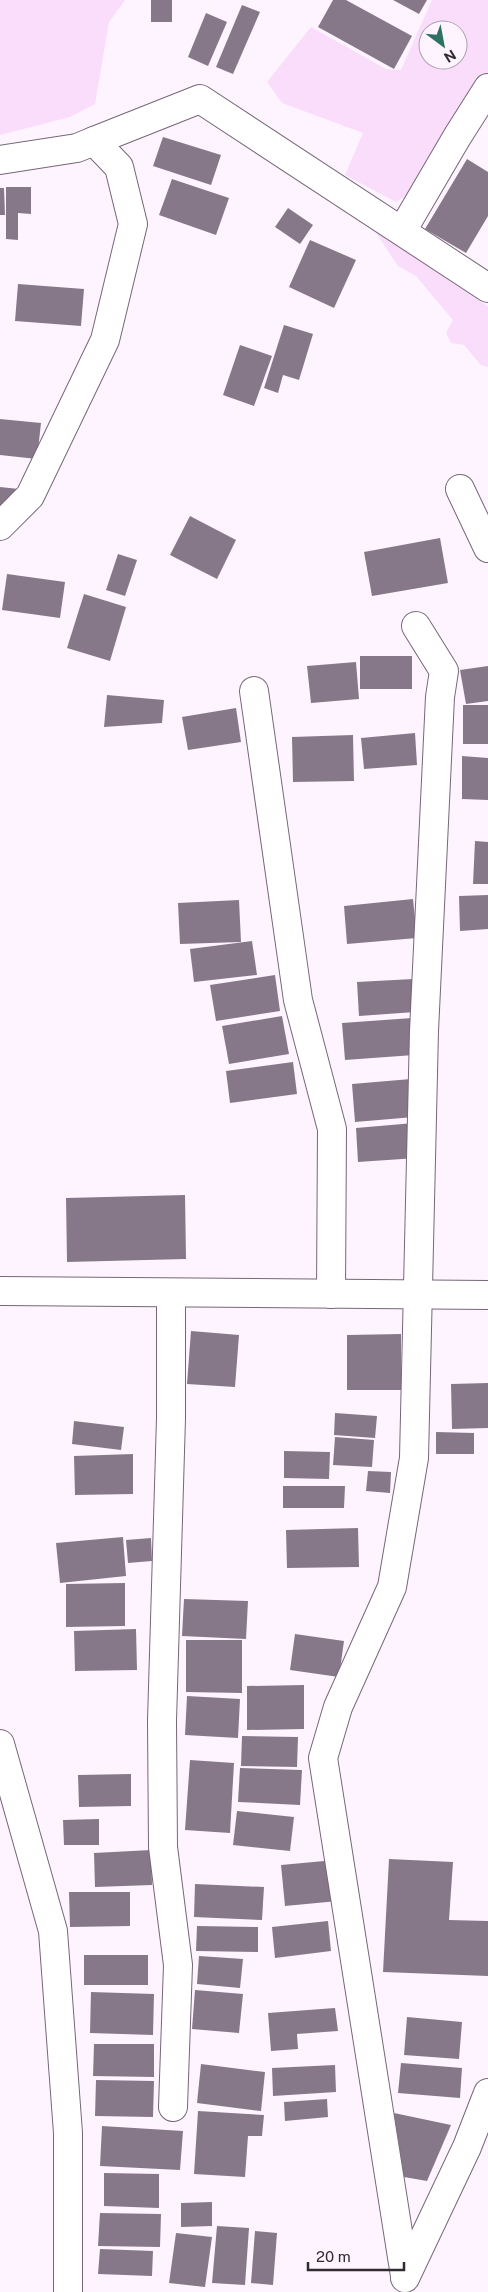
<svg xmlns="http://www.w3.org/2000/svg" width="488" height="2292" viewBox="0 0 488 2292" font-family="'Public Sans',sans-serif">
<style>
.green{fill:#f9ddfb;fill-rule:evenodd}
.building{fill:#877889}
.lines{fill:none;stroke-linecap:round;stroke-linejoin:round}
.minor-casing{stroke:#766777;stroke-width:30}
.minor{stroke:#fff;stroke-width:28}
</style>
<rect width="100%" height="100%" fill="#fef4ff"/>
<g class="green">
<path d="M 0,0 L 125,0 L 109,22 L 95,104 L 70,117 L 0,135 Z"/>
<path d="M 432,0 L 488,0 L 488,80 L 413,191 L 396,202 L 345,175 L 363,133 L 282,103 L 267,82 L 311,27 L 386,69 L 401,70 ZM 428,30 L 458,30 L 458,60 L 428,60 Z"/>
<path d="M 369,222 L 438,267 L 488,307 L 488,367 L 481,365 L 464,345 L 451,343 L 446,333 L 453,320 L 416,276 L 398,266 Z"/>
</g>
<g class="building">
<rect x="151" y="0" width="21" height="22"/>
<path d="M 333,0 L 346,0 L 412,36 L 394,69 L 318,27 Z"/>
<path d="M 393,0 L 427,0 L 419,14 Z"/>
<path d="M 242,5 L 260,12 L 233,74 L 216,67 Z"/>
<path d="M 206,13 L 227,22 L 208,66 L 188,57 Z"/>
<path d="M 163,137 L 221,155 L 211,185 L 153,166 Z"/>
<path d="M 467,159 L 488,172 L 488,216 L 466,253 L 425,229 Z"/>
<path d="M 172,179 L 229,198 L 216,235 L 159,215 Z"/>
<path d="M 6,187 L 31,187 L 31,214 L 18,213 L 18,240 L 6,239 Z"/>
<path d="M 0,188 L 4,188 L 5,215 L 0,215 Z"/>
<path d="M 288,208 L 313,225 L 300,244 L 275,227 Z"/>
<path d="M 310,240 L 356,260 L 334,308 L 289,287 Z"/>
<path d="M 18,284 L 84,289 L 81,326 L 15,321 Z"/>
<path d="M 284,325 L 313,334 L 299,380 L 283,375 L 278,393 L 264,388 Z"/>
<path d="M 240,345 L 272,356 L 254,406 L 223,395 Z"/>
<path d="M 0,419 L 41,423 L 37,459 L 0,455 Z"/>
<path d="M 0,487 L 19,489 L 0,512 Z"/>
<path d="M 190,516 L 236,540 L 217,579 L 170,555 Z"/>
<path d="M 440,538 L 448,583 L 372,596 L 364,552 Z"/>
<path d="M 118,554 L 137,560 L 125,596 L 106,590 Z"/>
<path d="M 7,574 L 65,582 L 60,618 L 2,610 Z"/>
<path d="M 84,594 L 126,607 L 110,661 L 67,648 Z"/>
<rect x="360" y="656" width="52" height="33"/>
<path d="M 356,662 L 359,699 L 311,703 L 307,666 Z"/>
<path d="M 488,666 L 488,701 L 466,704 L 460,670 Z"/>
<path d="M 107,695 L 164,700 L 162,723 L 104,727 Z"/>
<rect x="463" y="705" width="25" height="39"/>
<path d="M 236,708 L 241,742 L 188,750 L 182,717 Z"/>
<path d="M 415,733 L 417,765 L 364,769 L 361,738 Z"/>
<path d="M 353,735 L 354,781 L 293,782 L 292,737 Z"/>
<path d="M 462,756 L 488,758 L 488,800 L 462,799 Z"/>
<path d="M 475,841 L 488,842 L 488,884 L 473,884 Z"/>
<path d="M 488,895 L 488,929 L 460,931 L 459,896 Z"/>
<path d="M 413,899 L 417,938 L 347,944 L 344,906 Z"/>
<path d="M 239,900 L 241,942 L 180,944 L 178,903 Z"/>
<path d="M 252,941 L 257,975 L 194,982 L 190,949 Z"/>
<path d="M 275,975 L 280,1011 L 216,1021 L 210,985 Z"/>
<path d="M 413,979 L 415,1012 L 359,1016 L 357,982 Z"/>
<path d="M 282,1016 L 289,1054 L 229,1064 L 222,1026 Z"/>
<path d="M 412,1018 L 414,1055 L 345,1060 L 342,1023 Z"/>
<path d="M 293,1062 L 297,1094 L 230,1103 L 226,1071 Z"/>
<path d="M 411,1079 L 414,1117 L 355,1122 L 352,1084 Z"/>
<path d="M 414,1123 L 417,1158 L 358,1162 L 356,1128 Z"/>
<path d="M 185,1195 L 186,1259 L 67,1262 L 66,1198 Z"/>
<path d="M 191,1331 L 239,1335 L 235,1387 L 187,1384 Z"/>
<path d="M 401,1334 L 401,1390 L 347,1390 L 347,1335 Z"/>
<path d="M 488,1383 L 488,1428 L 452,1429 L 451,1384 Z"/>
<path d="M 335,1413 L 377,1416 L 375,1438 L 334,1435 Z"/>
<path d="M 74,1421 L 124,1427 L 121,1450 L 72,1444 Z"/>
<path d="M 436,1432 L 474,1433 L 474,1454 L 436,1454 Z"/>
<path d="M 335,1437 L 374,1440 L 372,1467 L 333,1465 Z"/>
<path d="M 284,1451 L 330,1452 L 329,1479 L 284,1478 Z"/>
<path d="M 133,1454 L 133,1494 L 75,1495 L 74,1456 Z"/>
<path d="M 368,1471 L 391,1472 L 390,1493 L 366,1491 Z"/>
<path d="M 283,1486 L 345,1486 L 344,1508 L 283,1508 Z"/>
<path d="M 358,1528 L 359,1567 L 287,1568 L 286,1530 Z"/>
<path d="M 123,1537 L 126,1576 L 60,1583 L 56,1543 Z"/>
<path d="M 151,1538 L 152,1561 L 128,1563 L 126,1540 Z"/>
<path d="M 125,1583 L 125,1626 L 66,1627 L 66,1584 Z"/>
<path d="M 184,1599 L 248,1601 L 246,1639 L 182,1636 Z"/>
<path d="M 136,1629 L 137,1670 L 75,1671 L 74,1631 Z"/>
<path d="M 295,1634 L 344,1641 L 339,1677 L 290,1670 Z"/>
<path d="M 186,1640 L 242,1640 L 242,1693 L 186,1692 Z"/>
<path d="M 304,1685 L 304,1729 L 247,1730 L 247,1686 Z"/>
<path d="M 187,1696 L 240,1699 L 238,1738 L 185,1735 Z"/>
<path d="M 242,1736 L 298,1737 L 297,1767 L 241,1766 Z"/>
<path d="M 190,1760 L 234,1763 L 230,1833 L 185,1830 Z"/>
<path d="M 240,1768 L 302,1770 L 300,1805 L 238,1802 Z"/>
<path d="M 131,1774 L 131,1806 L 79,1807 L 78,1775 Z"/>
<path d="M 237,1811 L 294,1817 L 290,1851 L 233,1845 Z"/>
<path d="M 99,1819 L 99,1845 L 64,1845 L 63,1820 Z"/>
<path d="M 151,1850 L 152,1885 L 95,1887 L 94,1853 Z"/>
<path d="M 389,1859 L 453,1862 L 449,1920 L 488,1921 L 488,1976 L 383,1972 Z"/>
<path d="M 335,1860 L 338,1901 L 285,1906 L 281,1865 Z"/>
<path d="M 195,1884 L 264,1887 L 262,1920 L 194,1917 Z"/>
<path d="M 69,1892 L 130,1892 L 130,1926 L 70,1927 Z"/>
<path d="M 328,1921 L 331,1951 L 275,1958 L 272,1927 Z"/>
<path d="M 197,1926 L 258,1927 L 258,1952 L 196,1951 Z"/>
<rect x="84" y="1955" width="64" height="30"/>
<path d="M 199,1956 L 243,1959 L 240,1988 L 197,1984 Z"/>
<path d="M 195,1990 L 243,1994 L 239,2033 L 192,2029 Z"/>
<path d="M 91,1992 L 154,1994 L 153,2035 L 90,2033 Z"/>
<path d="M 335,2008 L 338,2031 L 297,2034 L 298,2049 L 271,2051 L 268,2013 Z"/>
<path d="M 407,2017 L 462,2022 L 459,2059 L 404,2055 Z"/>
<path d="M 94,2044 L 154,2044 L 154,2077 L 93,2076 Z"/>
<path d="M 401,2063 L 462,2068 L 460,2098 L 398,2093 Z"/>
<path d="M 201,2064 L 265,2072 L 261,2111 L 197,2103 Z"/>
<path d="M 335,2065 L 336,2092 L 273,2096 L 272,2068 Z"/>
<path d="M 96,2080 L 154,2081 L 153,2117 L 95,2116 Z"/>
<path d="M 327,2099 L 328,2117 L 285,2121 L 284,2102 Z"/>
<path d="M 198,2111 L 264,2115 L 262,2136 L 248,2136 L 245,2177 L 194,2174 Z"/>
<path d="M 394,2113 L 451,2125 L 427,2181 L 404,2177 Z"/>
<path d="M 102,2126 L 183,2131 L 180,2170 L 100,2166 Z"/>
<path d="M 104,2173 L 159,2174 L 159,2208 L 104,2206 Z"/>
<path d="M 212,2202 L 212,2226 L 181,2227 L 181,2203 Z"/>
<path d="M 100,2213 L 161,2214 L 160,2247 L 98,2246 Z"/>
<path d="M 217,2226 L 249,2228 L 245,2285 L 212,2283 Z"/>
<path d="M 255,2231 L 277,2233 L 273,2285 L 251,2283 Z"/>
<path d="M 176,2233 L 212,2237 L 205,2287 L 169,2283 Z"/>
<path d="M 100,2249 L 153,2251 L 152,2276 L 98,2274 Z"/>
</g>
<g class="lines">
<defs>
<g id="minor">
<path d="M 94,141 L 200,99 L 488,288"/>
<path d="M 0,160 L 77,148 L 94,141 L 119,167 L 133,224 L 105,340 L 30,496 L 0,526"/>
<path d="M 402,231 L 457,137 L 488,88"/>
<path d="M 460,489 L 488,548"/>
<path d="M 254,691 L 298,1000 L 332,1129 L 331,1294"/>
<path d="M 0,1291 L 488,1295"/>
<path d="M 171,1293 L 171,1418 L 162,1721 L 163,1847 L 178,1965 L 173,2107"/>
<path d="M 0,1744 L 53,1931 L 68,2133 L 68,2292"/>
<path d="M 405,2276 L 323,1758 L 338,1707 L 392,1587 L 414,1458 L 424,1031 L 440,697 L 444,671 L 416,626"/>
<path d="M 405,2278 L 467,2147 L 488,2093"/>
</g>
</defs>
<use href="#minor" class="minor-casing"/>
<use href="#minor" class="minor"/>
</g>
<g transform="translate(443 45) rotate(148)"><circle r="24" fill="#fef4ff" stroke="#aca3ad"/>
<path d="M0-4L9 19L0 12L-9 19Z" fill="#2d7164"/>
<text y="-8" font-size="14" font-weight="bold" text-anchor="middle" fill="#302a31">N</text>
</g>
<path d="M308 2262v8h96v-8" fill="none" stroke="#302a31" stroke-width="2.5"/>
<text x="316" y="2262" font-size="15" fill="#302a31" stroke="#fef4ff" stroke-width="4" paint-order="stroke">20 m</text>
</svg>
